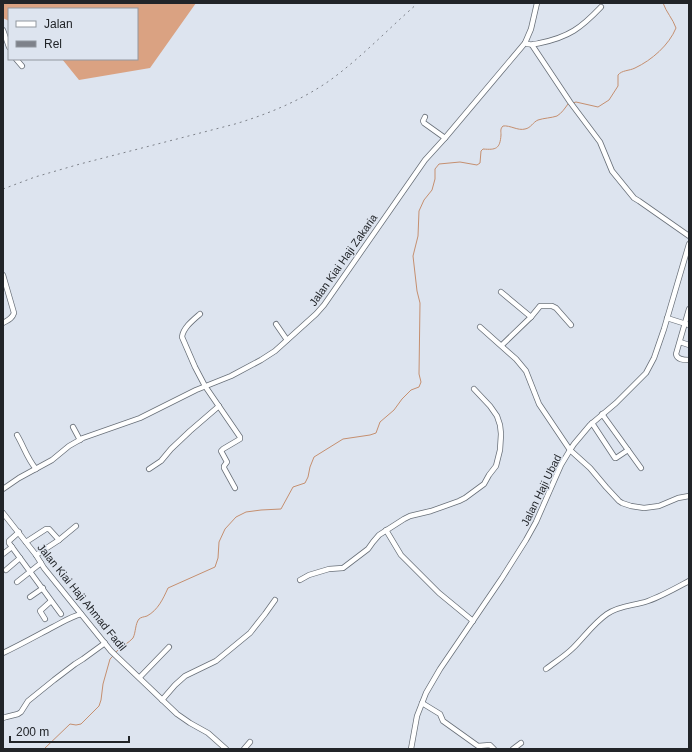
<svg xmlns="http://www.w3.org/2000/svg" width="692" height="752" viewBox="0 0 692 752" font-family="Helvetica,sans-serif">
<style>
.forest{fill:#daa282}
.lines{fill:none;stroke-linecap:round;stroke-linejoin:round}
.stream{stroke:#c58f6f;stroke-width:1}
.minor-casing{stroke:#697079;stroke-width:6}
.minor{stroke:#fff;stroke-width:4.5}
.rail{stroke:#7e828a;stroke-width:1;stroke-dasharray:2 4;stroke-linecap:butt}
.labels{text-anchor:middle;stroke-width:3;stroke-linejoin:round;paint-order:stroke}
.street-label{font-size:11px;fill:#212428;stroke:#dde4ef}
</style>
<rect width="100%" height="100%" fill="#dde4ef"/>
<path class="forest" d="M 3,3 L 196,3 L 150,68 L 79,80 L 62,59 L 137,59 L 137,9 L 9,9 L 9,21 L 3,18 Z"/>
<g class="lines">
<g class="stream">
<path d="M 573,103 L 576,102 L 598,107 L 609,100 L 618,86 L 618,75 C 622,70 629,71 635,68 C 652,60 669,45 676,28 C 673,19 666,12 663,3"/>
<path d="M 116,652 C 121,646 129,643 133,638 C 136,632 135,624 139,619 C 141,617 144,617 147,616 C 158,610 163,599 168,588 L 215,567 L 218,558 L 219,542 L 225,529 L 236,517 L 246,512 L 261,510 L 281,509 L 293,487 L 305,483 L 308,477 L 310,467 L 314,457 L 343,439 L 370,435 L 376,433 L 380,422 L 394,410 L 402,399 L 411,390 L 419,387 L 421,382 L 419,374 L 420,303 L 417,291 L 413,256 L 418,236 L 419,211 L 424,200 L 432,190 L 435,179 L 435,169 L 439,164 L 460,162 L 477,165 L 480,163 L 481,151 L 483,149 C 496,150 500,149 501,135 C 501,131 500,129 503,126 C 510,125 518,131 525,129 C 531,128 533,122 538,120 C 544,118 551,118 557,116 C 562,113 565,108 568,104"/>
<path d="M 44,749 L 70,724 L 76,725 L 81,724 L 99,706 L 101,700 L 103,684 L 110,659 L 113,656"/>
</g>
<defs>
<g id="minor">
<path d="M 3,30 L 9,47"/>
<path d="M 525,43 C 530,46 535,44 540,43 C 569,37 581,28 601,7"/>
<path d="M 532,45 L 570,102 L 600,142 L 612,171 L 634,198 L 639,201 L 689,236"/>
<path d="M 16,59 L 22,66"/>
<path d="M 425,117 L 423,121 L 424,123 L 445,138"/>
<path d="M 3,275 L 14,313 C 12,319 8,320 3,323"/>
<path d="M 501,292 L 531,317 L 502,345"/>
<path d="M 689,309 L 676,354 C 677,360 684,360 689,360"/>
<path d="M 200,314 C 193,320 183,328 182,337 L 195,367 L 205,386 L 240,437 L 240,439 L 223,449 L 221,451 L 227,462 L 224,466 L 224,468 L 235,488"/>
<path d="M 531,317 L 540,306 L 552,306 L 556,308 L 571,325"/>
<path d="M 667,318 L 689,325"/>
<path d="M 276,324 L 287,340"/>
<path d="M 480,327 L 516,359 L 526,371 L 539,404 L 570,450 L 590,468 L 606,487 L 619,501 L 622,503 L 631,506 L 644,508 L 659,506 L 678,498 L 689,496"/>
<path d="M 680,342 L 689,345"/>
<path d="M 602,414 L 641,468"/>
<path d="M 592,423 L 615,458 L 616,458 L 628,450"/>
<path d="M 73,427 L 80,440"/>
<path d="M 17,435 C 24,447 27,458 36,469"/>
<path d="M 149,469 L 161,461 L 171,449 L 190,431 L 219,406"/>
<path d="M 3,489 L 19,478 L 52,460 L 69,446 L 83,438 L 140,418 L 196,390 L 231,376 L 261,360 L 275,351 L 316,314 L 324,305 L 425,160 L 445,138 L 525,43 L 531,29 L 537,3"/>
<path d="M 3,513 L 36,555 L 44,568 L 111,651 L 177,714 L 190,723 L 208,733 L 226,749"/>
<path d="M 386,530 L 401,555 L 439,593 L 473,621"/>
<path d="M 19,532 L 9,541 L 9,543 L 61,614"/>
<path d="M 59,540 L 76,526"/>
<path d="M 26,542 L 46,529 L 49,529 L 59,540 L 36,555"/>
<path d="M 3,554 L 12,547"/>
<path d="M 6,570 L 20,558"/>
<path d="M 300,580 L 309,575 L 329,569 L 343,568 L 368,549 L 373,542 L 379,535 L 404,519 L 410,516 L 431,511 L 459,501 L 465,498 L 484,484 L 489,475 L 496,466 L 500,450 L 501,434 L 500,425 L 497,416 L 490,406 L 474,389"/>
<path d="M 17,582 L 41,563"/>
<path d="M 30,597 L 43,588"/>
<path d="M 45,619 L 40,611 L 51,601"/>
<path d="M 3,653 C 20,645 36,636 53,627 C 63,622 70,617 81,614"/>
<path d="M 546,669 C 555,662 565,656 573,648 C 584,637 594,623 607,614 C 620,605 634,606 648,601 C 662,596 676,588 689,581"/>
<path d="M 140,677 L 169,647"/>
<path d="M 162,700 L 175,685 L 185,676 L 216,661 L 250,633 L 265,614 L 275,600"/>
<path d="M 422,703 L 440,714 L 443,721 L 478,746 L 490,745 L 494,749"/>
<path d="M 3,718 L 6,717 L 18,714 L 21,712 L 28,701 L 54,680 L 75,664 L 83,659 L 105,643"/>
<path d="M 244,749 L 250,742"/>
<path d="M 411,749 L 417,716 L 426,693 L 440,669 L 502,578 L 526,540 L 536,522 L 561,465 L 570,450 L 574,444 L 590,425 L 616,403 L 646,373 L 654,358 L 664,329 L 689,244"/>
<path d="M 513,749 L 521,743"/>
</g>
</defs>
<use href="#minor" class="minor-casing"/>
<use href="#minor" class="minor"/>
<path class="rail" d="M 3,189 L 35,177 L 80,164 L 235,124 C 268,114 300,101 329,81 C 361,58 388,29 418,3"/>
</g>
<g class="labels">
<g class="street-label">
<text transform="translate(343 260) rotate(-55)" y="4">Jalan Kiai Haji Zakaria</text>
<text transform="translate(541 490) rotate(-64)" y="4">Jalan Haji Ubad</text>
<text transform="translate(82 597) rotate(51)" y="4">Jalan Kiai Haji Ahmad Fadil</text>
</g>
</g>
<rect width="692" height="752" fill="none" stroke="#212428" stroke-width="8"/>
<rect x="8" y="8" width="130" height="52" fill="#dde4ef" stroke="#92979f"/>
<rect x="16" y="21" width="20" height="6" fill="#ffffff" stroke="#92979f"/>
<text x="44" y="28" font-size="12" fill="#212428">Jalan</text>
<rect x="16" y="41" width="20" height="6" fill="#7e828a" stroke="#92979f"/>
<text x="44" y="48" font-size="12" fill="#212428">Rel</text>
<path d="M10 736v6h119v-6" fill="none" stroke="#212428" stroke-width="2"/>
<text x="16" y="736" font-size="12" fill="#212428" stroke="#dde4ef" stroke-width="3" paint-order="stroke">200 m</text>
</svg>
